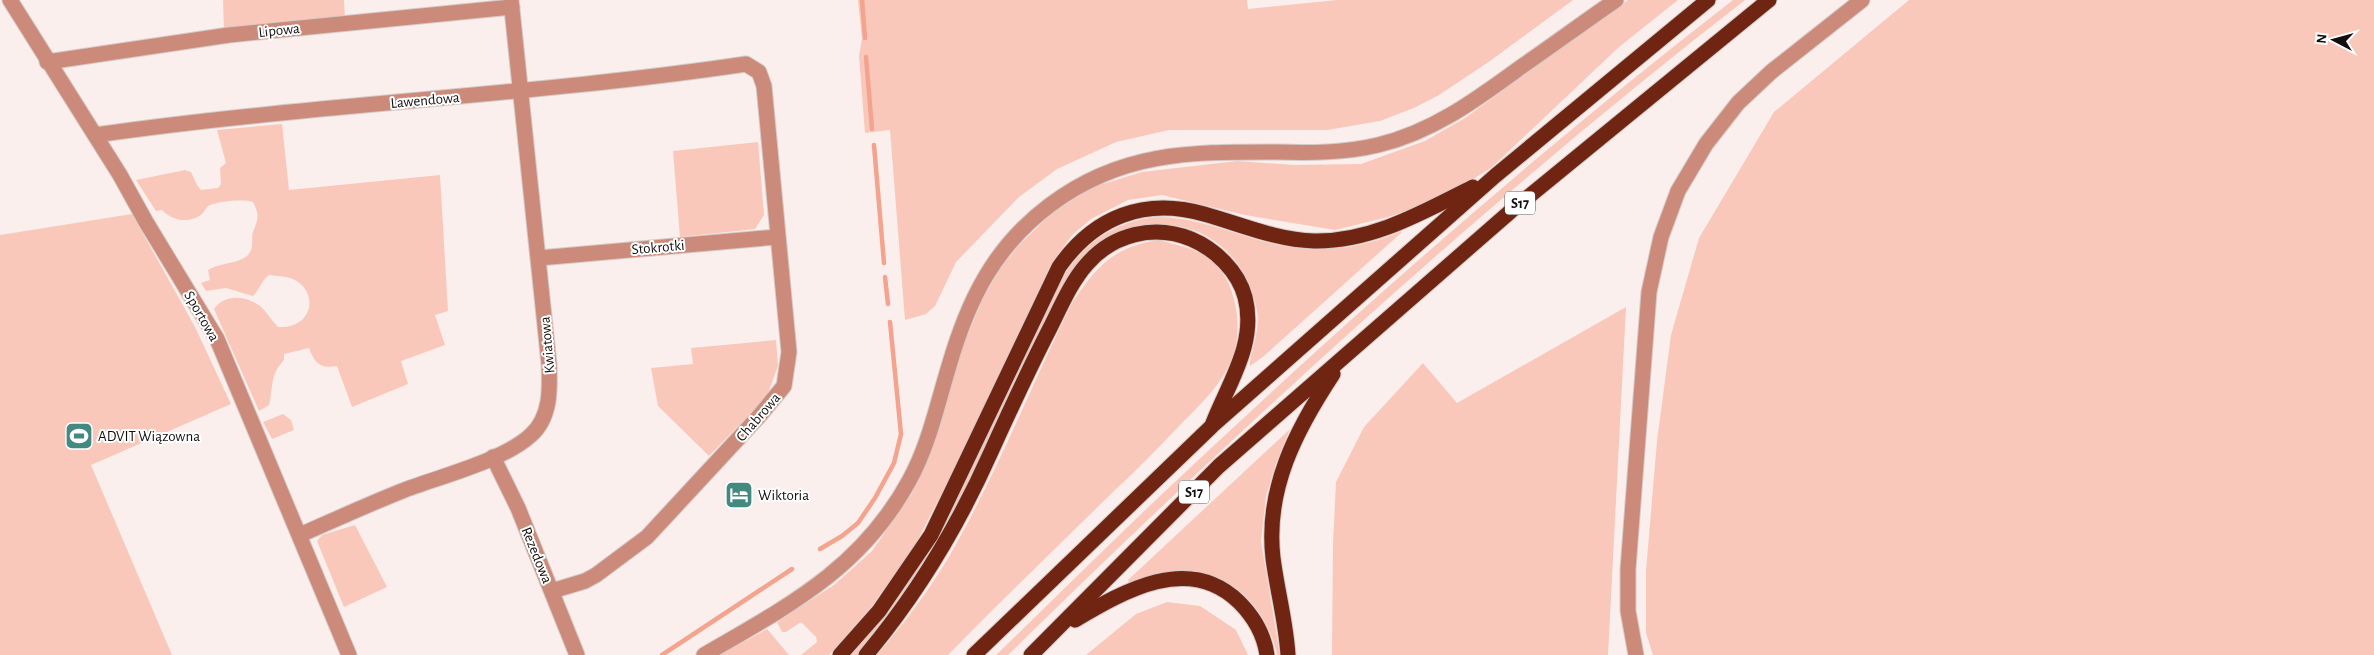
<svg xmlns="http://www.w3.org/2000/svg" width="2374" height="655" viewBox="0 0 2374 655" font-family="'Alegreya Sans',sans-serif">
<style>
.green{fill:#f9c8bb}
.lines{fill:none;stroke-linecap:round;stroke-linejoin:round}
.stream{stroke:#f4a38f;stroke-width:4.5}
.minor-casing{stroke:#d5cbc8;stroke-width:17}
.highway-casing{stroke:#d5cbc8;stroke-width:17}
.minor{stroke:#cc8a7a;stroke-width:15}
.highway{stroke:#702412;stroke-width:15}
.labels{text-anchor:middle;stroke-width:4;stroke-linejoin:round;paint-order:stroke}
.shield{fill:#fff;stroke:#595656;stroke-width:1}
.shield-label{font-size:14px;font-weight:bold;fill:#120e0d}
.street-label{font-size:15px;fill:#120e0d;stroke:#fff}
.poi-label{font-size:15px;fill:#120e0d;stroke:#fff;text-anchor:start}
</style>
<rect width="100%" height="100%" fill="#faefec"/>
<g class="green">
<path d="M 223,0 L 344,0 L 345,19 L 224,31 Z"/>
<path d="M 858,0 L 1247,0 L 1248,9 L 1337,0 L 1573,0 L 1490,61 L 1439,95 L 1416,107 L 1380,121 L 1327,130 L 1169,130 L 1116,142 L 1057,169 L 1019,197 L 956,262 L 935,306 L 926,314 L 905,320 L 890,130 L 865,133 L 859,56 L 862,39 Z"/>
<path d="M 1628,0 L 1678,0 L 1619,47 L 1492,167 L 1444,198 L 1388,217 L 1335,230 L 1245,215 L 1162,195 L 1128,200 L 1091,219 L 1072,235 L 1051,264 L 956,465 L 914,547 L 871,607 L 829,655 L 801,655 L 817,642 L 816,637 L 801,622 L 786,632 L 782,632 L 777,622 L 834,585 L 872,551 L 911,495 L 928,460 L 964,344 L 983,298 L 1000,269 L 1019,245 L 1052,213 L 1093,187 L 1142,172 L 1237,161 L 1294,165 L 1361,164 L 1425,141 L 1465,118 Z"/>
<path d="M 1733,0 L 1745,0 C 1485,202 1243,425 1008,655 L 996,655 C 1051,602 1105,548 1160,496 C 1343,323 1533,155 1733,0 Z"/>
<path d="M 1909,0 L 2374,0 L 2374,655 L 1653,655 L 1646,633 L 1646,571 L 1657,441 L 1671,335 L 1699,238 L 1774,112 Z"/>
<path d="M 282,124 L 289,190 L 440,175 L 448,311 L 435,315 L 445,345 L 401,361 L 408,384 L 352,407 L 337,366 C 319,369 315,363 309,348 L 284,354 L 284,360 C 269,376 274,386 269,405 L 259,411 L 214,309 C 224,294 246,295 260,306 C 266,311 272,321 278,327 C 313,329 320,292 293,279 C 286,276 276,276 269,275 C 261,281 260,289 253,296 L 226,288 L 206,291 L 201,283 L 210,280 L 208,270 C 220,262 244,264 250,252 C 254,246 251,238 253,232 C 258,219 260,216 253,202 C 243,199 221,201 210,205 C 206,207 205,211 202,214 C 190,224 172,221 162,210 L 156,211 L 136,180 L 185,170 L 191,172 L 197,185 L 201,190 L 218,188 L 221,184 L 220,168 L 226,163 L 217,130 Z"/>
<path d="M 758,142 L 764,215 L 755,229 L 680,237 L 673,151 Z"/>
<path d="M 132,214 L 195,327 L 231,404 L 91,465 L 172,655 L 0,655 L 0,235 Z"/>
<path d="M 1156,217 C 1204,217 1244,240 1290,247 C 1327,253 1367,247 1401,231 L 1401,233 L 1264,356 L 1250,366 C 1248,360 1261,329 1257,311 C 1241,225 1153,198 1088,253 L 932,557 L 864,648 L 858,655 L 851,655 L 905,588 L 943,526 L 1055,291 C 1078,248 1107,223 1156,217 Z"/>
<path d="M 1158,240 C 1174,244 1189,247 1204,255 C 1237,275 1245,328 1231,361 C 1221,385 1200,405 1182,423 C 1160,446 1138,469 1115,490 C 1059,545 1003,599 948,655 L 877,655 C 902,626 927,593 947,560 C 995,478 1030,388 1072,303 C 1096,267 1113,247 1158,240 Z"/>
<path d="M 1626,307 L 1608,655 L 1332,655 L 1333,544 L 1336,482 L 1364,427 L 1423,363 L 1457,403 Z"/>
<path d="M 776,340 L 778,366 L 767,396 L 709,456 L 658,406 L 651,368 L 693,364 L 691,348 Z"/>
<path d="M 283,414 L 291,420 L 294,430 L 272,439 L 263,422 Z"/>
<path d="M 1290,429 L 1276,463 L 1266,496 L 1261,541 L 1280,655 L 1277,655 C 1268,611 1233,571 1185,571 C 1166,570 1148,576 1129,583 L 1128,580 Z"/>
<path d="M 355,525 L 387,587 L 344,607 L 317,541 L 322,535 Z"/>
<path d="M 1167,602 L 1200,606 L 1236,630 L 1248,655 L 1086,655 L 1136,614 Z"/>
<path d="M 767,629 L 789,655 L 719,655 Z"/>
</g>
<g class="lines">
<g class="stream">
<path d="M 862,0 L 865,38"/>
<path d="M 866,57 L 872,129"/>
<path d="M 874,145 L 884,263"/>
<path d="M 885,277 L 888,304"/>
<path d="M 820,549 L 842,536 L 858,523 L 875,498 L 894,463 L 901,434 L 890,322"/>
<path d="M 662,655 L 792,569"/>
</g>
<defs>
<g id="minor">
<path d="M 10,0 L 120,175 L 146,222 L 217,339 L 349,655"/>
<path d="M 47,62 L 229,35 L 512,7"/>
<path d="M 95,135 C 311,104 530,96 746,64 L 759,72 L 764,86 L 789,352 L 784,386 L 760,415 L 647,537 L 596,575 L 585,581 L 552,591"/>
<path d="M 539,258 L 777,237"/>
<path d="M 493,457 L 518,508 L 577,655"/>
<path d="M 300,535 C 334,520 367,505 402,491 C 438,477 503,461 531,435 C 551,417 550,389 549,364 L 511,0"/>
<path d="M 704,655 C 788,606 861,569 909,481 C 929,445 937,405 949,366 C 968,300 994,247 1050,205 C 1122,151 1191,152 1276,152 C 1310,153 1345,153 1378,145 C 1433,132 1477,99 1521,67 C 1553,45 1584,22 1616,0"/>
<path d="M 1636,655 L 1628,611 L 1628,569 L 1649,292 L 1661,237 L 1678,191 L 1706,144 L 1738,103 L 1771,72 L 1862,0"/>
</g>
<g id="highway">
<path d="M 1075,620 C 1124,591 1189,553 1239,602 C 1254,617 1264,634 1267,655"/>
<path d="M 840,655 L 879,611 L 931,535 L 1059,267 C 1094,217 1144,197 1204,214 C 1240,224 1276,240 1314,241 C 1372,242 1423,212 1473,187"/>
<path d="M 866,655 C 918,593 958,526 991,452 C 1010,410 1029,369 1050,328 C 1061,306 1071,282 1087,264 C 1113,234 1154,224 1191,239 C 1215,249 1238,271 1245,297 C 1257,343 1229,382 1213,423"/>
<path d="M 974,655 L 1212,426 L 1495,176 L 1708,0"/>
<path d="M 1031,655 L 1219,466 L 1511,211 L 1769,0"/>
<path d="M 1288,655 C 1286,622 1277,590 1273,558 C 1265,489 1296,430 1333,374"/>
</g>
</defs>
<use href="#minor" class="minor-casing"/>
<use href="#highway" class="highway-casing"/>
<use href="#minor" class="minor"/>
<use href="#highway" class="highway"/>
</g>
<defs>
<symbol id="stadium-square" viewBox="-11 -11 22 22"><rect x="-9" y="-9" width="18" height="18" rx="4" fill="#438980" stroke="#fff"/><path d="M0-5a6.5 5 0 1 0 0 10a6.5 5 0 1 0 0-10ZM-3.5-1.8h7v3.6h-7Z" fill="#fff"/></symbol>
<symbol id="hotel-square" viewBox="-11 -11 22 22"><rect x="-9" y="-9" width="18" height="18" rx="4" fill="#438980" stroke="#fff"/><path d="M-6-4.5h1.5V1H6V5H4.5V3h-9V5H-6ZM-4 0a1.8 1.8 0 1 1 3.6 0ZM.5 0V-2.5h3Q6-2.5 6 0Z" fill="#fff"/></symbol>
</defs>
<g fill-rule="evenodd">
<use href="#stadium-square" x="63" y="420" width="32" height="32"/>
<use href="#hotel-square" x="723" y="479" width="32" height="32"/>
</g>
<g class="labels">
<g class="shield">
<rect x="1505" y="191.5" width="30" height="23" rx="4"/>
<rect x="1179" y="480.5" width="30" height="23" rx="4"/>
</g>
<g class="shield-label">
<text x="1520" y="208">S17</text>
<text x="1194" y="497">S17</text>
</g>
<g class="street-label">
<text transform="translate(279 30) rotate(-6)" y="5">Lipowa</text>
<text transform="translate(425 100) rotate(-5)" y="5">Lawendowa</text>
<text transform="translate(658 247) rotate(-5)" y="5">Stokrotki</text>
<text transform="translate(202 316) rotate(60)" y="5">Sportowa</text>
<text transform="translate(547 345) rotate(-95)" y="5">Kwiatowa</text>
<text transform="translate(758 417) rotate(-49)" y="5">Chabrowa</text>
<text transform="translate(537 555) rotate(68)" y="5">Rezedowa</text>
</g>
<g class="poi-label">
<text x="98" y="441">ADVIT Wiązowna</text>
<text x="758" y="500">Wiktoria</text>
</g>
</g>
<g transform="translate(2334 40) rotate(276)" stroke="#ffffff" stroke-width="4" paint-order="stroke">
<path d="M0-4L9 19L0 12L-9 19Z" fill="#120e0d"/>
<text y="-8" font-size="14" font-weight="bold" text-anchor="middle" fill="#120e0d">N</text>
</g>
</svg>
